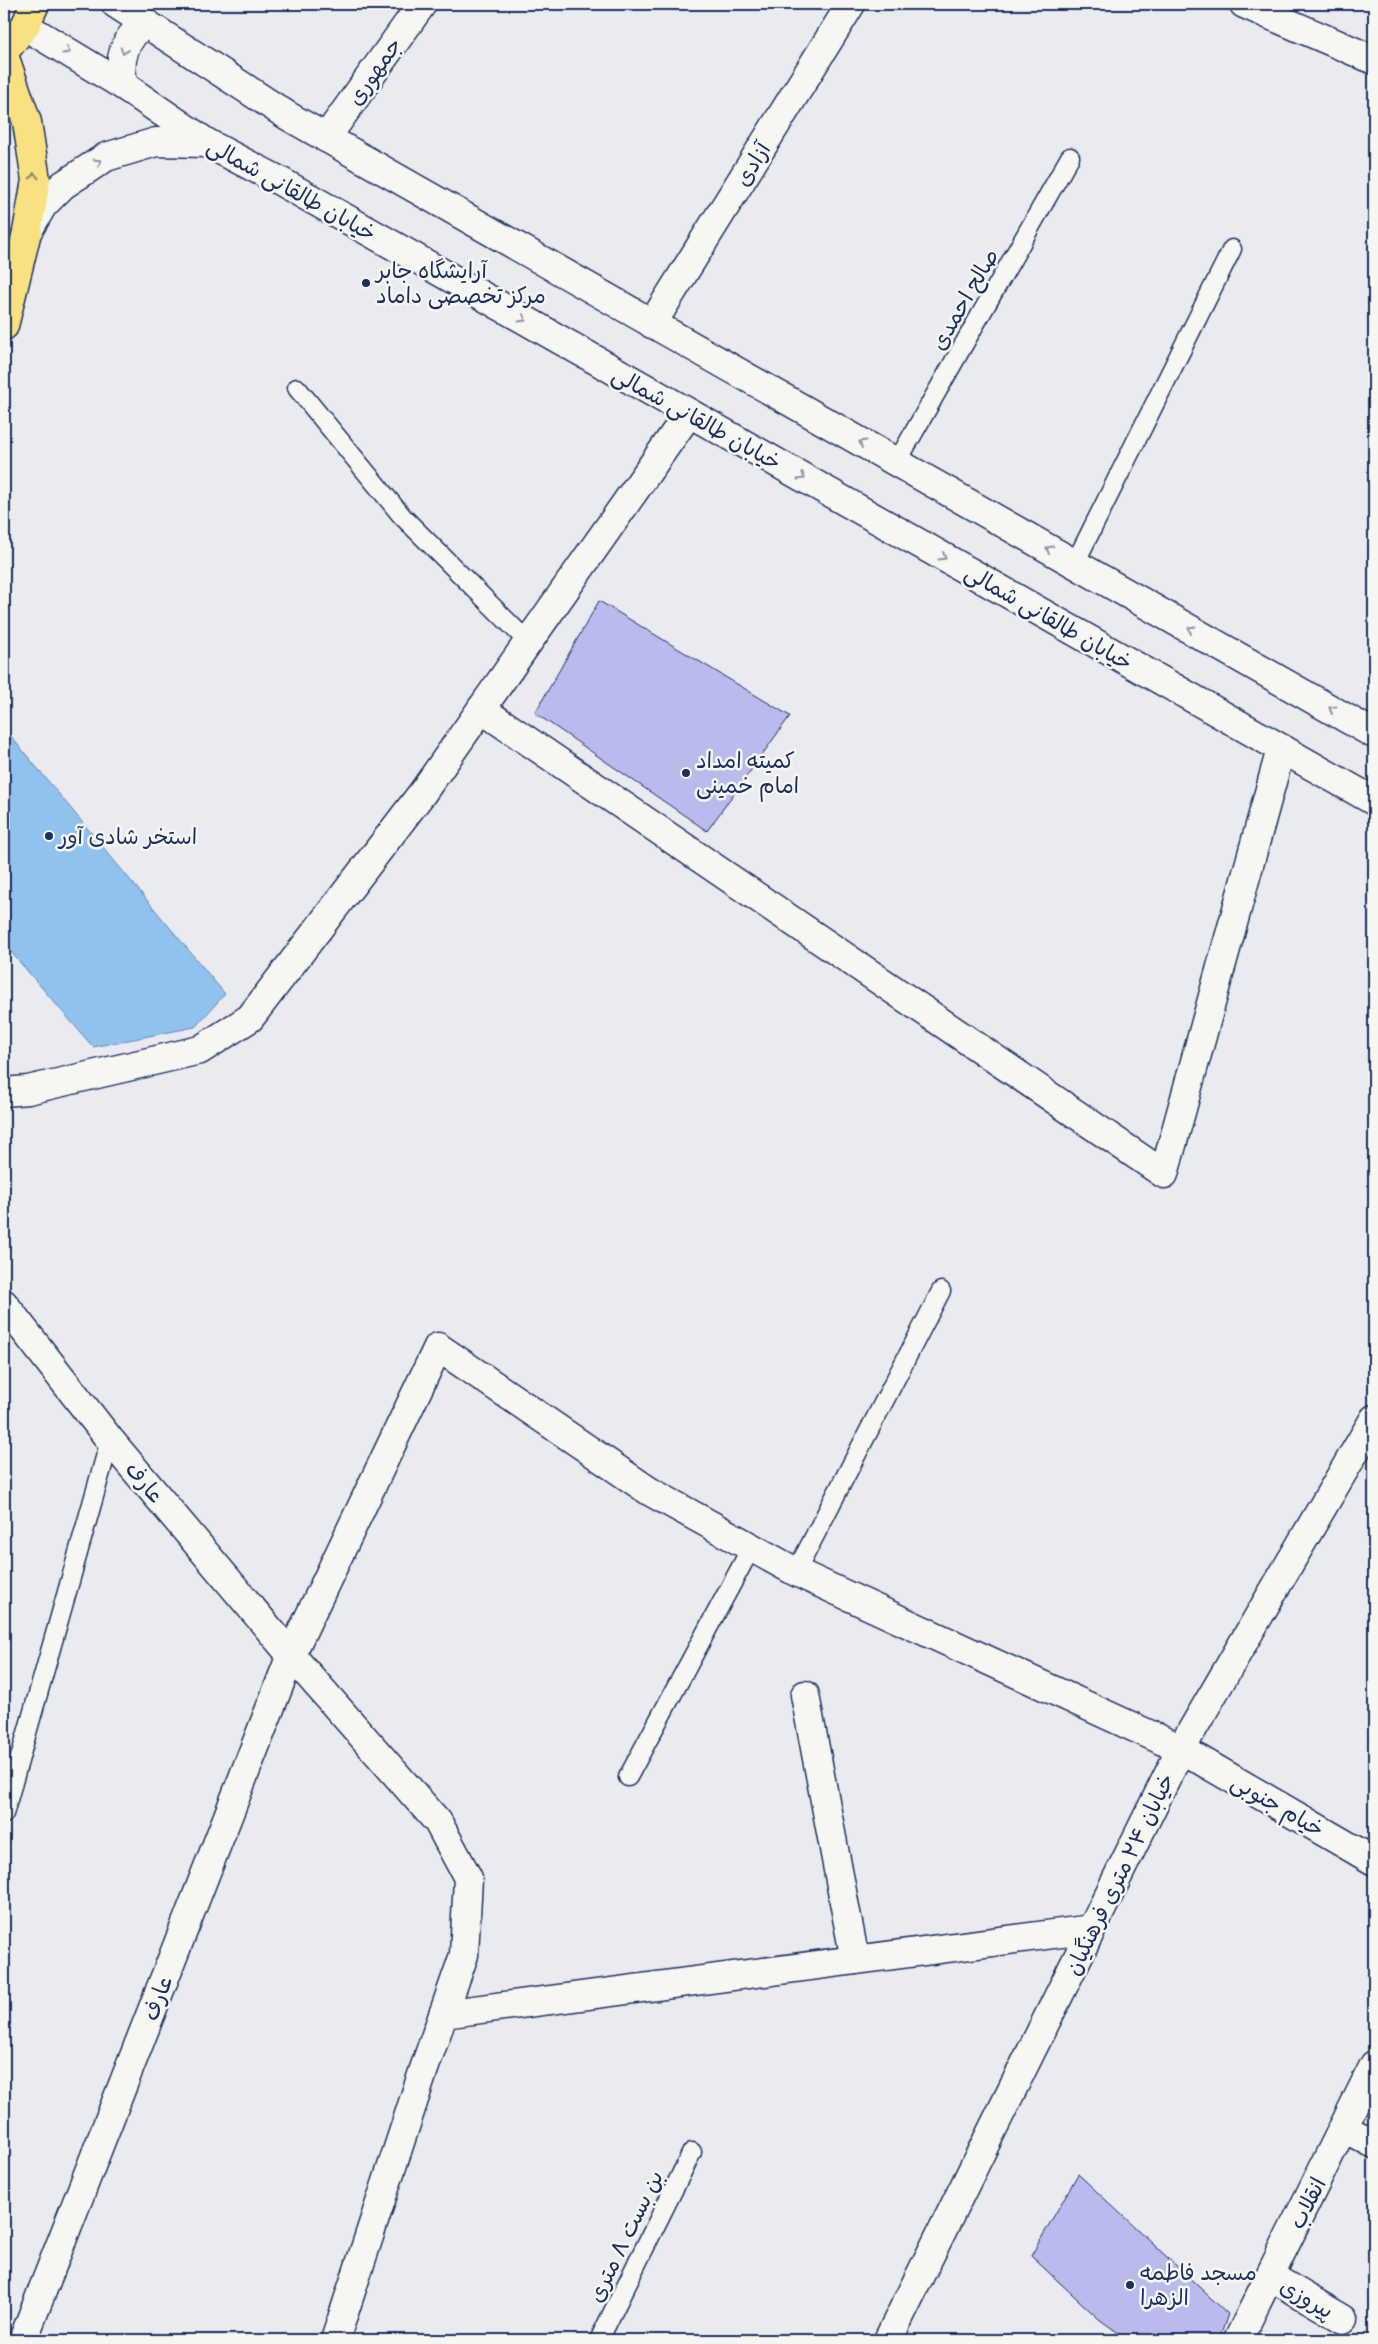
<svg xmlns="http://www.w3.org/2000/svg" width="1378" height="2344" viewBox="0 0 1378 2344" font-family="'Indie Flower','Playpen Sans Arabic',sans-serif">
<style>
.water{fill:#91c2ed;stroke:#6287b4}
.building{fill:#b9bbed;stroke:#1b2f5e}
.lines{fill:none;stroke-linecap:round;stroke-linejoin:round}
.service-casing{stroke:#1b2f5e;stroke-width:21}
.minor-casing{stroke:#1b2f5e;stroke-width:31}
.secondary-casing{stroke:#1b2f5e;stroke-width:31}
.primary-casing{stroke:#1b2f5e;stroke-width:31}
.service{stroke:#f6f6f2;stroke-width:18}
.minor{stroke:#f6f6f2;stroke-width:28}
.secondary{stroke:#f6f6f2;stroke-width:28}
.primary{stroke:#f9e181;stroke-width:28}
.oneway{stroke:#8892a8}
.oneway2{stroke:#8a8870}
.poi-dot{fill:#1b2f5e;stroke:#f6f6f2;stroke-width:2}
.labels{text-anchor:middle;stroke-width:5;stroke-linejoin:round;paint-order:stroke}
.street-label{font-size:22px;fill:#1b2f5e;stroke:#f6f6f2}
.poi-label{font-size:22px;fill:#1b2f5e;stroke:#f6f6f2;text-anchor:start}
</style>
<rect width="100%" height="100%" fill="#eaeaf1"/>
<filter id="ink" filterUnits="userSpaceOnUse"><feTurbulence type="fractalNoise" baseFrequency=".02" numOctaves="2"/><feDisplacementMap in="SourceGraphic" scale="10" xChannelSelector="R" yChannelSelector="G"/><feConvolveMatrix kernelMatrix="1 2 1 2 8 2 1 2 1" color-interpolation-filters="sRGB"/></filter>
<g filter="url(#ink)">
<path class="water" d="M 4,728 L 225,994 L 195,1027 L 93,1047 L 4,944 Z"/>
<g class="building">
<path d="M 599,601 L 790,716 L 707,831 L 535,713 Z"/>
<path d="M 1078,2174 L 1228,2314 L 1219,2340 L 1128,2340 L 1099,2319 L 1031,2256 Z"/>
</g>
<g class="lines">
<defs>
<g id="service">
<path d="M 297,388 L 402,516 L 528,642"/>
<path d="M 897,462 L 1070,157"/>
<path d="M 1075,563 L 1232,249"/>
<path d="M 796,1572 L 941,1291"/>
<path d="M 628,1777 L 751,1548"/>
<path d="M 4,1814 L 110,1440"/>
<path d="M 599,2340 L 692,2152"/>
</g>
<g id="minor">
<path d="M 1244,4 L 1374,60"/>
<path d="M 326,138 L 422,4"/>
<path d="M 652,324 L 851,4"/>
<path d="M 481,709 L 1164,1174 L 1281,749"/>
<path d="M 4,1092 L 28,1090 L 200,1050 L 250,1018 L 423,792 L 689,413"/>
<path d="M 4,1304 L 110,1440 L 291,1655 L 438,1822 L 468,1878 L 464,1955 L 424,2069 L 335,2340"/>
<path d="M 805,1695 L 855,1960"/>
<path d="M 443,2014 L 1092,1929"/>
<path d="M 1344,2128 L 1374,2144"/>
<path d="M 1270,2276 L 1343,2319"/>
<path d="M 23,2340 L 291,1655 L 438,1347 L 649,1491 L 796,1572 L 1181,1749 L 1374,1861"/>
<path d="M 1238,2340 L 1374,2065"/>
</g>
<g id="secondary">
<path d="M 116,4 L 288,116 L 1374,734"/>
<path d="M 25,26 L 124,86 L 207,143 L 278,180 L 1374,801"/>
<path d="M 124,86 C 117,60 124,39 145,23"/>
<path d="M 27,232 L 43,205 L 63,185 L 106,157 L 156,142 L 207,143"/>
<path d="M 888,2340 L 1181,1749 L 1374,1419"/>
</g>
<g id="primary">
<path d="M 4,52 L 25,26 L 35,4"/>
<path d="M 4,55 L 27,122 L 36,180 L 27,232 L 4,326"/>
</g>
</defs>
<use href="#service" class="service-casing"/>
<use href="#minor" class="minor-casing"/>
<use href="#secondary" class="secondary-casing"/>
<use href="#primary" class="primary-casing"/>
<use href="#service" class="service"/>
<use href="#minor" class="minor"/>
<use href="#secondary" class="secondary"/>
<use href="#primary" class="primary"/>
</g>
<defs><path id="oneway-chevron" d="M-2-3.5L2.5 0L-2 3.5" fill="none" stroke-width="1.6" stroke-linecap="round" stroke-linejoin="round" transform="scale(1.25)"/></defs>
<g class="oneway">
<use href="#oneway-chevron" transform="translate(67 51) rotate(31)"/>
<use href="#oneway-chevron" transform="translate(124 51) rotate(109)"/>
<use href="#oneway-chevron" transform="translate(98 162) rotate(-33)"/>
<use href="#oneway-chevron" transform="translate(523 319) rotate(30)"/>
<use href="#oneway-chevron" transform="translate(862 443) rotate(-150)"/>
<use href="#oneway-chevron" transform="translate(802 477) rotate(30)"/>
<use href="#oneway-chevron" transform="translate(1049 549) rotate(-150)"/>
<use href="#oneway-chevron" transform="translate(943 557) rotate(30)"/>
<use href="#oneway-chevron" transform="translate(1191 629) rotate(-150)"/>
<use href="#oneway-chevron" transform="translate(1332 709) rotate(-150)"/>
</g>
<use class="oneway2" href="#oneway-chevron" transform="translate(34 176) rotate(-93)"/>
</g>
<g class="poi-dot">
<circle cx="366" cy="283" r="5"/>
<circle cx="686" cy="773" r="5"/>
<circle cx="49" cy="836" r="5"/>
<circle cx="1130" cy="2285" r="5"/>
</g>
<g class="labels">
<g class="street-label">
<text transform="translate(374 71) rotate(-55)" y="8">جمهوری</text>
<text transform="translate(752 164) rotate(-58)" y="8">آزادی</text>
<text transform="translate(292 189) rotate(29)" y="8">خیابان طالقانی شمالی</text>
<text transform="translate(964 299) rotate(-60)" y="8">صالح احمدی</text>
<text transform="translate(697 418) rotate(29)" y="8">خیابان طالقانی شمالی</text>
<text transform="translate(1049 617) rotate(30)" y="8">خیابان طالقانی شمالی</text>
<text transform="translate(145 1482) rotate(50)" y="8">عارف</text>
<text transform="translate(1278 1805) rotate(30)" y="8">خیام جنوبی</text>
<text transform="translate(1119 1874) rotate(-64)" y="8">خیابان ۲۴ متری فرهنگیان</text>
<text transform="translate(157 1998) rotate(-69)" y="8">عارف</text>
<text transform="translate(1307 2203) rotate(-63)" y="8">انقلاب</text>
<text transform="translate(625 2236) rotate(-64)" y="8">بن بست ۸ متری</text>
<text transform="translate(1307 2298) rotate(30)" y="8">پیروزی</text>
</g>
<g class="poi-label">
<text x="376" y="278">آرایشگاه جابر<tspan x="376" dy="25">مرکز تخصصی داماد</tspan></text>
<text x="696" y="768">کمیته امداد<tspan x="696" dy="25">امام خمینی</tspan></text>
<text x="59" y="844">استخر شادی آور</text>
<text x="1140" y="2280">مسجد فاطمه<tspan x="1140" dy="25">الزهرا</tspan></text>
</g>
</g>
<rect width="1378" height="2344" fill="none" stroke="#f6f6f2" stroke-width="20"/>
<rect x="10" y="10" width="1358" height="2324" fill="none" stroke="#1b2f5e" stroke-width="2" filter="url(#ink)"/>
</svg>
